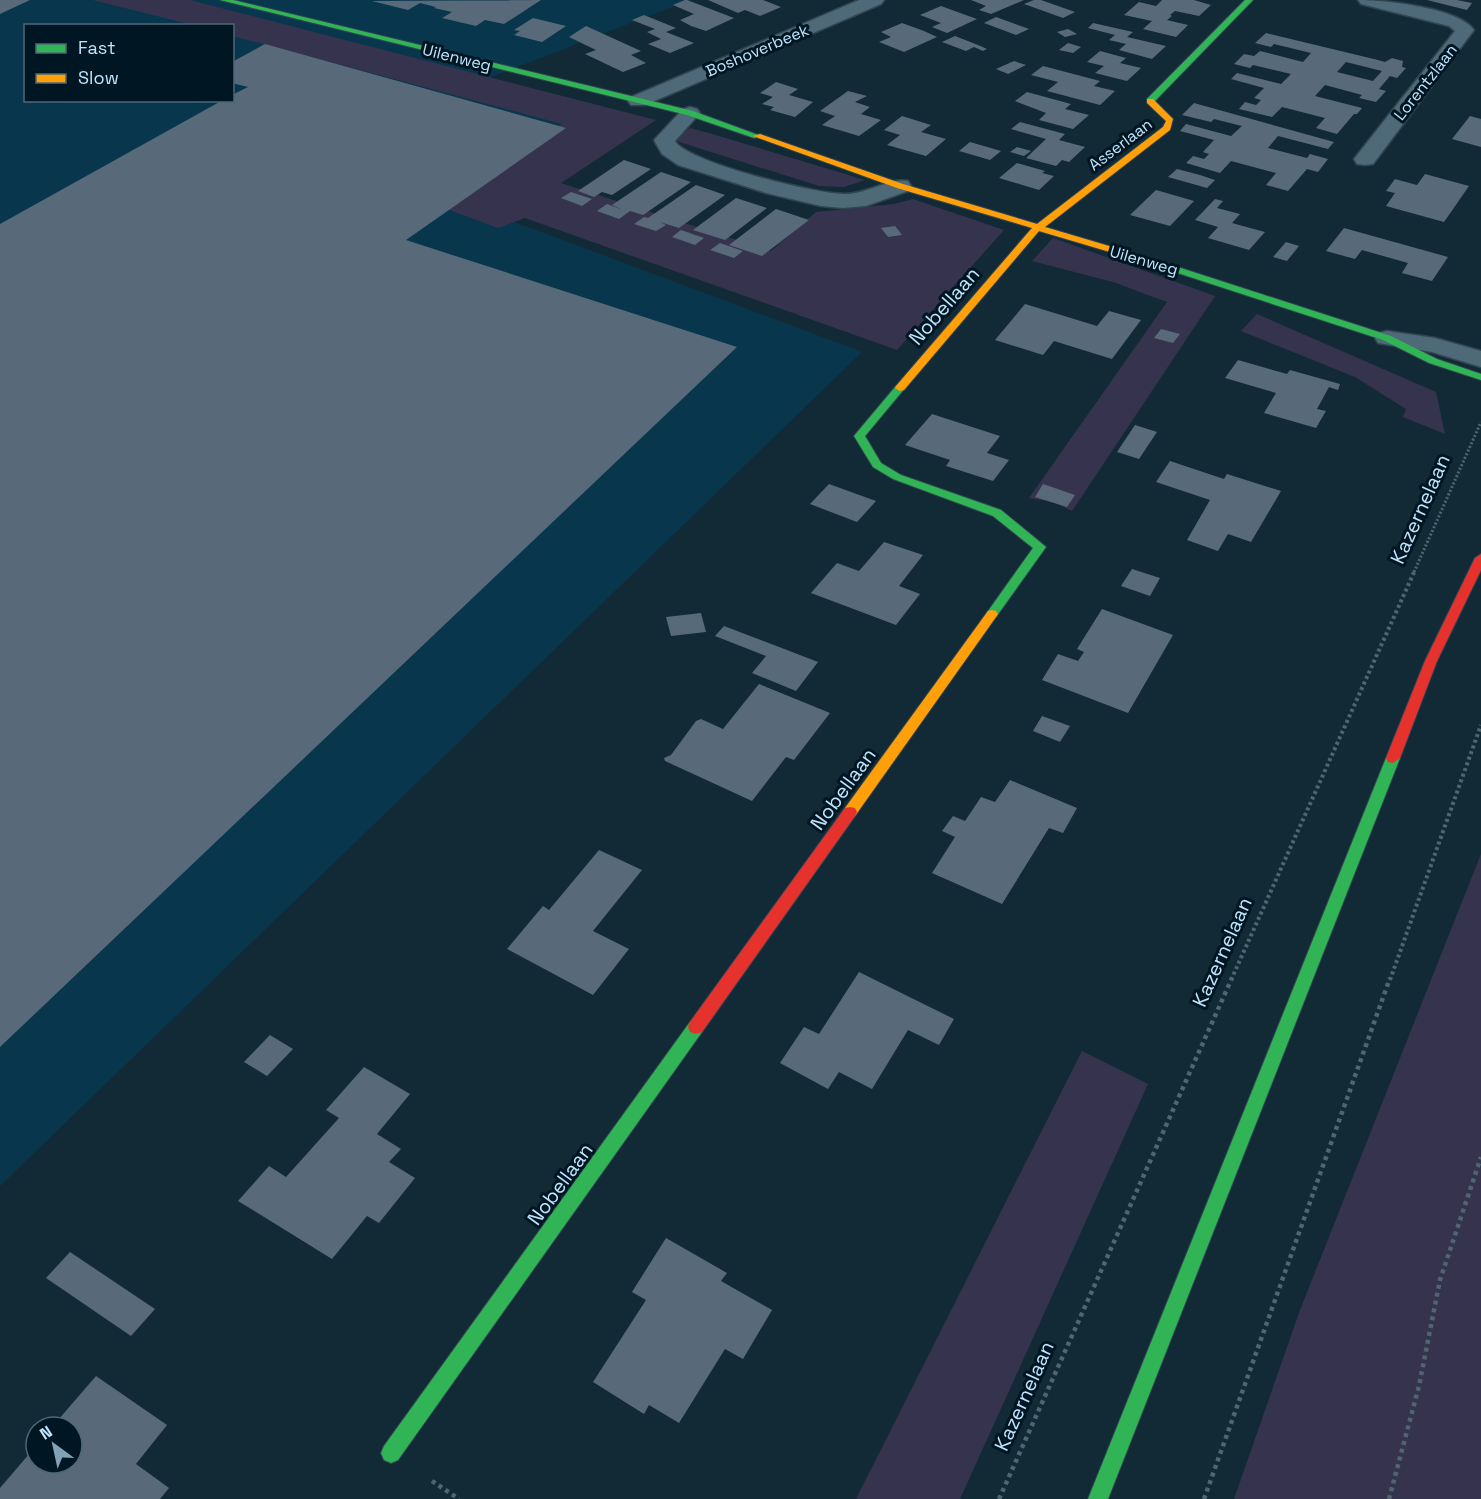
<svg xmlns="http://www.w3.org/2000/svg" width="1481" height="1499" viewBox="0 0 1481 1499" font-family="'Space Grotesk',sans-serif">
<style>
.built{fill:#08374d;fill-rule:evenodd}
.green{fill:#36334f}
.building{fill:#586a79;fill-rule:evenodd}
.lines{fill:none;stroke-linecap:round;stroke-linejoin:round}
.street-casing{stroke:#314551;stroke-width:3}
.fast-casing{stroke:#314551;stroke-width:2}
.slow-casing{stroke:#314551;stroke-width:2}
.jam-casing{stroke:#314551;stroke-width:2}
.path-far2{stroke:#4f6672;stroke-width:3;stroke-dasharray:2 2;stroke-linecap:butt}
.path-far1{stroke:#4f6672;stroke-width:4;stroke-dasharray:3 3;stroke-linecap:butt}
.path{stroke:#4f6672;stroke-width:4.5;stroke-dasharray:4 4;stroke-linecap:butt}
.street{fill:#4e6977;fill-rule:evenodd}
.fast{fill:#30b455;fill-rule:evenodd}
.slow{fill:#ff9f0a;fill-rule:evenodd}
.jam{fill:#e5322d;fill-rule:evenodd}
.labels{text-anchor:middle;stroke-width:6;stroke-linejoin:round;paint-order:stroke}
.far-street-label{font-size:16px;fill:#bfe4fb;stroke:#001623}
.street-label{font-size:20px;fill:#bfe4fb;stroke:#001623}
</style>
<rect width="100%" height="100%" fill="#122a36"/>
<path class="built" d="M 0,0 L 690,0 L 473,84 L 604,121 L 480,209 L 862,352 L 0,1186 ZM 26,26 L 232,26 L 232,100 L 26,100 Z"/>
<g class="green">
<path d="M 93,0 L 190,0 L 656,120 L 561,183 L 771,251 L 816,212 L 894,204 L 913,199 L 1004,230 L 897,350 L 525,218 L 498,228 L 447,209 L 562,124 L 233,36 L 232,26 L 193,25 Z"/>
<path d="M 690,128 L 709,133 L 865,180 L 844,187 L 819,186 L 673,140 Z"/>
<path d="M 1053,238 L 1215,296 L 1072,511 L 1053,502 L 1029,498 L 1167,302 L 1113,282 L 1032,261 Z"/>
<path d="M 1257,314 L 1436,392 L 1445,434 L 1403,417 L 1406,409 L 1355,377 L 1241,331 Z"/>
<path d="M 1481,854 L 1481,1499 L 1234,1499 L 1300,1310 Z"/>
<path d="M 1082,1051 L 1148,1084 L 960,1499 L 856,1499 Z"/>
</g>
<g class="building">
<path d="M 0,0 L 30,0 L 0,14 Z"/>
<path d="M 541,0 L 504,24 L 485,20 L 476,26 L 442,18 L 452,12 L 434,8 L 436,7 L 420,3 L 408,10 L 372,1 Z"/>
<path d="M 685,0 L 687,0 L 734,18 L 706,31 L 691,26 L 680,20 L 694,14 L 673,5 Z"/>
<path d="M 708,0 L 763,0 L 781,7 L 760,16 L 745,10 L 738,13 Z"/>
<path d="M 971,0 L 1024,0 L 991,14 L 979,10 L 986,6 Z"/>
<path d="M 1034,0 L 1041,0 L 1075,12 L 1063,18 L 1024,4 Z"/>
<path d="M 1162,0 L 1194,0 L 1211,5 L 1199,16 L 1175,11 L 1170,15 L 1172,16 L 1167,20 L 1188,25 L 1176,37 L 1143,29 L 1152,21 L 1124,15 L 1139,2 L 1156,6 Z"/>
<path d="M 1427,0 L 1457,0 L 1472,3 L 1467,10 Z"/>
<path d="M 941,6 L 963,14 L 977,19 L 947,33 L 932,27 L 941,23 L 920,15 Z"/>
<path d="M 644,15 L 676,28 L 666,32 L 694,43 L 670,53 L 648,44 L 661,39 L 647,32 L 655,29 L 632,20 Z"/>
<path d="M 996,17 L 1029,29 L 1016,35 L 984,23 Z"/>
<path d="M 533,18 L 566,26 L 542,42 L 514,35 L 520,31 L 514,30 Z"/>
<path d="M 902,23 L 924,31 L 937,37 L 904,52 L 879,42 L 891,37 L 881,32 Z"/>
<path d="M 1093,23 L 1133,32 L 1127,37 L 1166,46 L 1152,59 L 1119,50 L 1126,44 L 1109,40 L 1115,35 L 1088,28 Z"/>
<path d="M 586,26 L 641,51 L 631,55 L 646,63 L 623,72 L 585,54 L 596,50 L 569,37 Z"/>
<path d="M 1068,29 L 1077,34 L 1065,37 L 1057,32 Z"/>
<path d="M 1266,33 L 1378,60 L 1385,62 L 1392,58 L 1403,61 L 1402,67 L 1406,68 L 1397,78 L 1390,76 L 1379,89 L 1386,91 L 1376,102 L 1359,98 L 1362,95 L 1325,85 L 1315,96 L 1362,108 L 1357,114 L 1354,114 L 1337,134 L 1316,128 L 1325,118 L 1282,107 L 1272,117 L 1239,109 L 1245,102 L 1256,105 L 1261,100 L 1254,98 L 1264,88 L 1231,79 L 1237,73 L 1281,84 L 1291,74 L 1253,65 L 1250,68 L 1234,64 L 1244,54 L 1254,56 L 1260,51 L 1303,62 L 1311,53 L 1274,44 L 1271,47 L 1255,43 ZM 1346,62 L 1382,71 L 1373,81 L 1337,72 Z"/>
<path d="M 955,36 L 978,45 L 987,49 L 983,51 L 974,47 L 966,51 L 942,42 Z"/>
<path d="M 1068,43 L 1081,47 L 1073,53 L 1059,50 Z"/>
<path d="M 265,44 L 566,128 L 406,240 L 737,347 L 0,1047 L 0,224 L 223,100 L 232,100 L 232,95 L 248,87 L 232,83 L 232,62 Z"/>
<path d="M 1100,51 L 1126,58 L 1120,63 L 1141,68 L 1127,81 L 1095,73 L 1104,66 L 1087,62 Z"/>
<path d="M 1014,61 L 1026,65 L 1008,74 L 996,69 Z"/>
<path d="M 1043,66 L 1100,81 L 1094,86 L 1115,91 L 1100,105 L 1047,91 L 1058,82 L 1031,75 Z"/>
<path d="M 776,82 L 798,89 L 789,95 L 813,102 L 795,117 L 770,110 L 774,107 L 762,104 L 773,97 L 760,93 Z"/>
<path d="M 848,91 L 867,96 L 855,102 L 870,107 L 861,114 L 881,120 L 859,136 L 822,125 L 835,116 L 820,111 Z"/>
<path d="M 1027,92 L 1071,104 L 1065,109 L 1089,115 L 1073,129 L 1039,120 L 1046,113 L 1015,101 Z"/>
<path d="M 1194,103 L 1334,142 L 1328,149 L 1278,136 L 1268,148 L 1307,158 L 1310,154 L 1328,159 L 1318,172 L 1307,169 L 1288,191 L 1266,185 L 1276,173 L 1231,161 L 1220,173 L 1186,163 L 1193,156 L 1204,159 L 1209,154 L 1203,152 L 1214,140 L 1180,131 L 1186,124 L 1231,136 L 1242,126 L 1214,119 L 1211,122 L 1182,115 Z"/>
<path d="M 902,116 L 931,125 L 921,132 L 946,139 L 926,156 L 887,145 L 900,135 L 884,130 Z"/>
<path d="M 1470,116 L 1481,119 L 1481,147 L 1452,139 Z"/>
<path d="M 1020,122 L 1065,134 L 1059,140 L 1085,147 L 1069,162 L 1062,160 L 1056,166 L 1026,158 L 1046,139 L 1011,129 Z"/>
<path d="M 970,142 L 1001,151 L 990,160 L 959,151 Z"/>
<path d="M 1017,147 L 1031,151 L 1024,156 L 1010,152 Z"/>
<path d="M 624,160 L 651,169 L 612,195 L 602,192 L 594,197 L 578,191 Z"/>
<path d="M 1017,163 L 1045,171 L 1042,173 L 1054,176 L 1039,190 L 999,178 Z"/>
<path d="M 1177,169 L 1200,175 L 1215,180 L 1207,188 L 1168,177 Z"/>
<path d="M 661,172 L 691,182 L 643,215 L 630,211 L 619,219 L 597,211 L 607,204 L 623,210 L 612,205 Z"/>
<path d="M 1425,174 L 1469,186 L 1444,222 L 1386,206 L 1395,193 L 1386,191 L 1395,179 L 1417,185 Z"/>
<path d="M 696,185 L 725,195 L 679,228 L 660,222 L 666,225 L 656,231 L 634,224 L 644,217 L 648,218 Z"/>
<path d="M 1156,190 L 1194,201 L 1170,226 L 1130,215 Z"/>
<path d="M 571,192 L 592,199 L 582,206 L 561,198 Z"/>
<path d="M 736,198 L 767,208 L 725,240 L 693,230 Z"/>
<path d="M 1215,199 L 1223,201 L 1217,208 L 1240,214 L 1232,223 L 1265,232 L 1249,250 L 1208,238 L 1218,227 L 1195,220 Z"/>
<path d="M 776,209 L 809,220 L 762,256 L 729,245 Z"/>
<path d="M 895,226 L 902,235 L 888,237 L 881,228 Z"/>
<path d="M 1344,228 L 1448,257 L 1432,281 L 1402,273 L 1408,263 L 1362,250 L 1355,259 L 1326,251 Z"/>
<path d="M 681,230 L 704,238 L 695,245 L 672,237 Z"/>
<path d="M 1286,242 L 1299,246 L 1287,261 L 1273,257 Z"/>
<path d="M 720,243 L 743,251 L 734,258 L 710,250 Z"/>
<path d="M 1025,304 L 1097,326 L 1109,311 L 1141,320 L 1112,359 L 1054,341 L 1043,355 L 995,340 Z"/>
<path d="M 1161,329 L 1180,334 L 1173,343 L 1154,338 Z"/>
<path d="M 1238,360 L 1287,374 L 1290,370 L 1340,384 L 1338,390 L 1329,387 L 1317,409 L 1326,411 L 1316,428 L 1264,413 L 1276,393 L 1225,378 Z"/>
<path d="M 932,414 L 1000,436 L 987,453 L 1009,460 L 993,481 L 946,466 L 950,460 L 905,445 Z"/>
<path d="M 1135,425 L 1157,432 L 1139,459 L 1117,452 Z"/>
<path d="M 1170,461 L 1224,479 L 1227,474 L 1281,491 L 1251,542 L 1228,534 L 1218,551 L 1187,540 L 1210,500 L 1156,482 Z"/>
<path d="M 829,484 L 876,501 L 857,522 L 810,504 Z"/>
<path d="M 1043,484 L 1075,495 L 1067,507 L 1035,497 Z"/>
<path d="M 884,542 L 923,555 L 899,586 L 920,594 L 896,625 L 811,593 L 837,563 L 859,571 Z"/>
<path d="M 1132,569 L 1160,578 L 1150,596 L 1121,586 Z"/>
<path d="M 1102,609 L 1173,635 L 1128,713 L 1042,680 L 1058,654 L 1078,661 L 1084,652 L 1077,649 Z"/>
<path d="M 701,613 L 706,632 L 671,636 L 666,617 Z"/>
<path d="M 724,626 L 774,645 L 818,662 L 796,691 L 752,673 L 766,656 L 715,636 Z"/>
<path d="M 759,684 L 830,713 L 794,760 L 786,757 L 752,801 L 665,761 L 664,758 L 671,755 L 696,721 L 701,719 L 723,729 Z"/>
<path d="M 1042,716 L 1070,726 L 1060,742 L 1033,731 Z"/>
<path d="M 1010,780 L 1077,808 L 1063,833 L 1049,828 L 1002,904 L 932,873 L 955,837 L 942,831 L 953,816 L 965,821 L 981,797 L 995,802 Z"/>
<path d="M 599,850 L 642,870 L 593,931 L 629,949 L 593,995 L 507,949 L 543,906 L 549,910 Z"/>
<path d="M 859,972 L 954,1019 L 939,1045 L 908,1030 L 872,1089 L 839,1072 L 828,1089 L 780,1063 L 804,1027 L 819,1034 Z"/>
<path d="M 270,1035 L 293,1049 L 267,1076 L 244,1062 Z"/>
<path d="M 364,1067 L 410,1094 L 377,1134 L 401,1149 L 389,1162 L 415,1178 L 379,1223 L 367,1216 L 332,1259 L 238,1201 L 269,1166 L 286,1177 L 339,1118 L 326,1110 Z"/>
<path d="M 666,1238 L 727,1273 L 721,1281 L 772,1310 L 743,1359 L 725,1349 L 679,1423 L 649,1405 L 644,1414 L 593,1382 L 646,1300 L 632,1292 Z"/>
<path d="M 70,1252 L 155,1309 L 131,1336 L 46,1278 Z"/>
<path d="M 96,1376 L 167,1425 L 136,1464 L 169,1488 L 160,1499 L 0,1499 L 0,1488 L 36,1446 L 36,1463 L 72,1463 L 72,1427 L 52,1427 Z"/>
</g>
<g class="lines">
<defs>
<g id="street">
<path d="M 859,0 L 884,0 L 881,4 L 645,105 L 631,105 L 628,101 L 631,97 Z"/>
<path d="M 1358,0 C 1385,0 1459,8 1474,30 L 1373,164 L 1365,165 L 1357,164 L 1354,159 L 1455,31 L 1449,26 L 1361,4 Z"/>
<path d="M 690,107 L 697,109 L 700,113 L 675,141 C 686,162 819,195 845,194 C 867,194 891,177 908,181 L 911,186 L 908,191 L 866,206 L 843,208 L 821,206 L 766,193 L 678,165 L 662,154 L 654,140 L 683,109 Z"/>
<path d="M 1387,331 L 1435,338 L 1481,351 L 1481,367 L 1432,352 L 1378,343 L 1375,338 L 1378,333 Z"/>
</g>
<g id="fast">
<path d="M 220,0 L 233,0 L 693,111 L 761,136 L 754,138 L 687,115 Z"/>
<path d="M 1245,0 L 1253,0 L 1153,103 L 1147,103 L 1147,99 Z"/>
<path d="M 1147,259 L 1153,259 L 1391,336 L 1437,359 L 1481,374 L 1481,380 L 1429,363 L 1383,340 L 1147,263 Z"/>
<path d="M 900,385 L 905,388 L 865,436 L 881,463 L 901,475 L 1001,510 L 1046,547 L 996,617 L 988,617 L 986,614 L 1033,548 L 993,516 L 893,479 L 873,467 L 854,436 L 896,386 Z"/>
<path d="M 1393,753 L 1400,758 L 1108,1499 L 1088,1499 L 1386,758 Z"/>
<path d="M 696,1020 L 702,1022 L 704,1027 L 702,1032 L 398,1460 L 391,1463 L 384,1460 L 381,1453 L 384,1446 L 690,1022 Z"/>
</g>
<g id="slow">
<path d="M 1147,99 L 1153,99 L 1173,119 L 1170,130 L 1045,227 L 1153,259 L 1153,263 L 1147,263 L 1039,231 L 904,390 L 900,391 L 895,388 L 896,386 L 1032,228 L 897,188 L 753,136 L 760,134 L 903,184 L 1037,224 L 1163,127 L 1166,121 L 1147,103 Z"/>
<path d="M 992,610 L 996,611 L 998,614 L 996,617 L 855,816 L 845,816 L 843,812 L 845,808 L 988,611 Z"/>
</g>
<g id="jam">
<path d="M 1481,554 L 1481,570 L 1437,661 L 1400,758 L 1393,763 L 1388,762 L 1386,758 L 1425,661 L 1475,558 Z"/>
<path d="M 850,807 L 855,808 L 857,812 L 855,816 L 702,1032 L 696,1034 L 690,1032 L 688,1027 L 690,1022 L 845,808 Z"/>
</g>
</defs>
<use href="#street" class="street-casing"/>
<use href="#fast" class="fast-casing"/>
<use href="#slow" class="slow-casing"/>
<use href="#jam" class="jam-casing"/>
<path class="path-far2" d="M 1414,572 L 1481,422"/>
<g class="path-far1">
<path d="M 1231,980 L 1415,570"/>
<path d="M 1390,980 L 1481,725"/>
</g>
<g class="path">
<path d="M 432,1481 L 459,1499"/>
<path d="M 999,1499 L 1232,978"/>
<path d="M 1204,1499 L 1390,978"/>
<path d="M 1389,1499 L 1419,1386 L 1440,1280 L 1481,1157"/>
</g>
<use href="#street" class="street"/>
<use href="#fast" class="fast"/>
<use href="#slow" class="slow"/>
<use href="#jam" class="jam"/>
</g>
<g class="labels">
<g class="far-street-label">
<text transform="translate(757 50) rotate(-23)" y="6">Boshoverbeek</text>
<text transform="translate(457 57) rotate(14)" y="6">Uilenweg</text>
<text transform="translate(1425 82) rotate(-52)" y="6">Lorentzlaan</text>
<text transform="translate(1120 144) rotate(-37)" y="6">Asserlaan</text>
<text transform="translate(1144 260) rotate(16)" y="6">Uilenweg</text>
</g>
<g class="street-label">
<text transform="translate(944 306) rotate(-49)" y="7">Nobellaan</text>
<text transform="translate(1420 509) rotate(-66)" y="7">Kazernelaan</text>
<text transform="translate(843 789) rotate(-54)" y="7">Nobellaan</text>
<text transform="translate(1222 952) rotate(-66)" y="7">Kazernelaan</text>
<text transform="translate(560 1184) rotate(-54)" y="7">Nobellaan</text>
<text transform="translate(1024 1396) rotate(-66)" y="7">Kazernelaan</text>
</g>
</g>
<rect x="24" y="24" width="210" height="78" fill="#001623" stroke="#4c6879" stroke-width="1.5"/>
<rect x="36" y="44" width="30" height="9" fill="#30b455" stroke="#4c6879" stroke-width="1.5"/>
<text x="78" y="54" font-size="18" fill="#bfe4fb">Fast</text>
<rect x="36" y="74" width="30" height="9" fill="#ff9f0a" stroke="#4c6879" stroke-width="1.5"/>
<text x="78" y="84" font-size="18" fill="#bfe4fb">Slow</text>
<g transform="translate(54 1445) rotate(327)"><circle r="28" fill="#001623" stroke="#4c6879" stroke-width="1.5"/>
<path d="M0-4.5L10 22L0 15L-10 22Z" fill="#82a3b6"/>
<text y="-9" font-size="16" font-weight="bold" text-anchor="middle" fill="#bfe4fb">N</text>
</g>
</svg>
